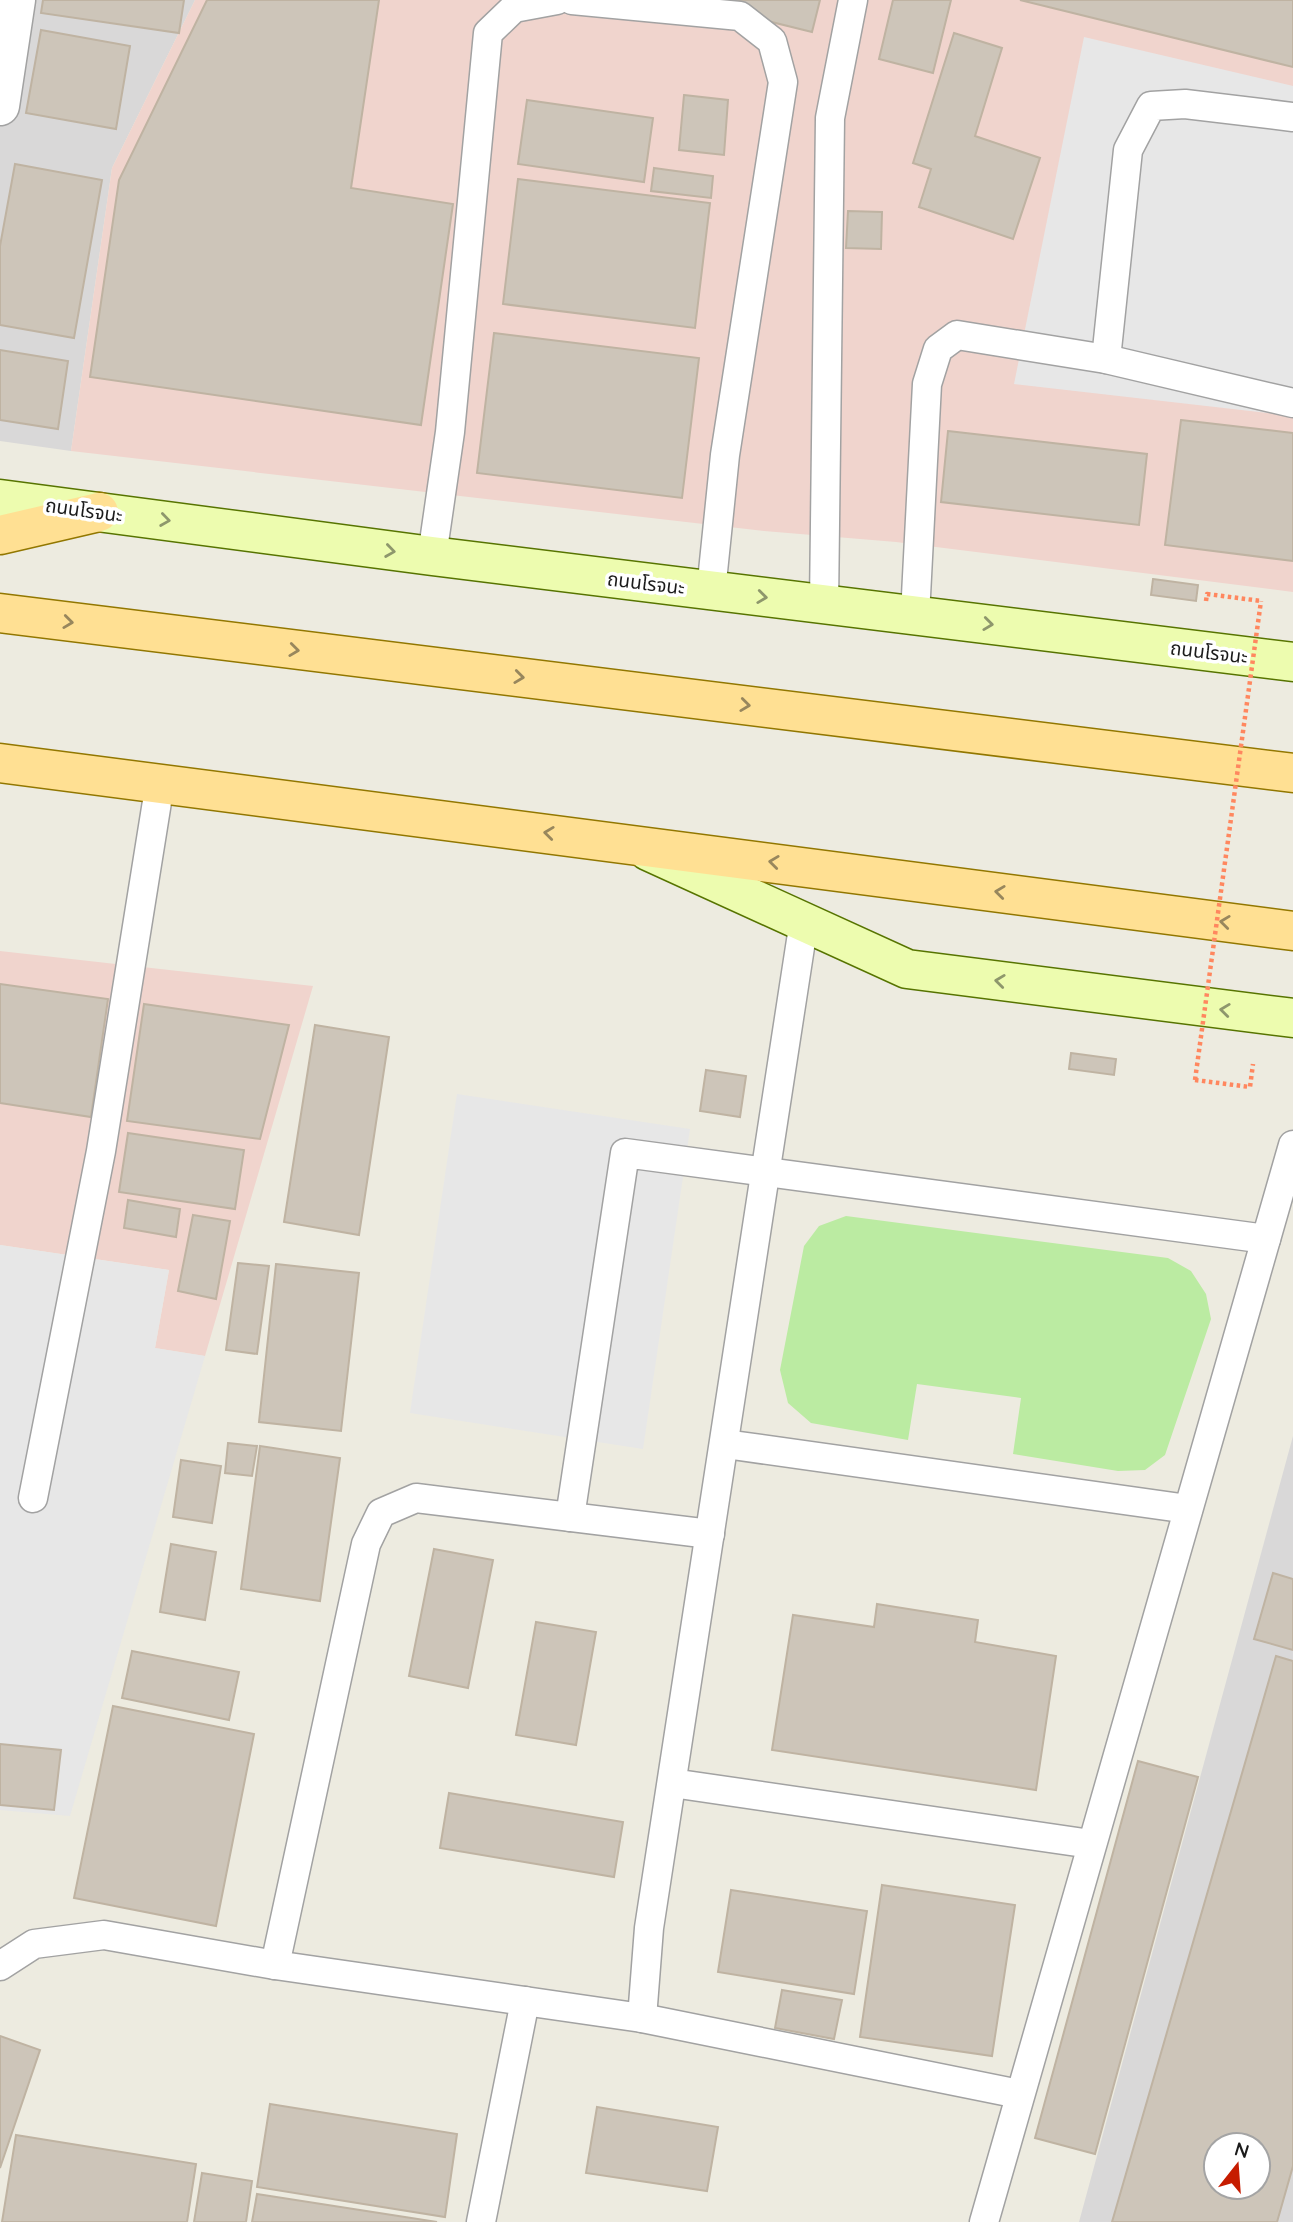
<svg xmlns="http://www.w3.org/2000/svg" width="1293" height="2222" viewBox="0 0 1293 2222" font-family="Quicksand,'Noto Sans Thai',sans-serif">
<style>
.residential{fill:#d9d8d8;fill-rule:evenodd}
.commercial{fill:#f0d4cd}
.grass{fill:#bbeba2}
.parking{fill:#e7e7e7}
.building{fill:#cdc5b9;stroke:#bfb3a2;stroke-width:2;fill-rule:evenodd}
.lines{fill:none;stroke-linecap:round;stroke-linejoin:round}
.lane-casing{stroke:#a2a2a2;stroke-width:31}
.street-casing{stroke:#a2a2a2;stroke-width:41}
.secondary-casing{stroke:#577400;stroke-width:41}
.primary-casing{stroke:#927700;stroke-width:41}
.path{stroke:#ff875f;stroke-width:4.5;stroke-dasharray:3.5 3.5;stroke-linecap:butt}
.lane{stroke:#fff;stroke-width:28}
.street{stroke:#fff;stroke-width:38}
.secondary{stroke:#edfcaf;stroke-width:38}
.primary{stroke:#ffe093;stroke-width:38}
.path-bridge{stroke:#ff875f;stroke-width:4.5;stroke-dasharray:3.5 3.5;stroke-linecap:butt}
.oneway{stroke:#8e976c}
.oneway2{stroke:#98875d}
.labels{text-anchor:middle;stroke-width:7;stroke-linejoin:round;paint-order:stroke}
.street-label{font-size:19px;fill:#1b1b1b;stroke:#fff}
</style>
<rect width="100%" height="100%" fill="#edebe0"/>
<g class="residential">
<path d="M 0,0 L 195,0 L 112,168 L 71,451 L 0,441 Z"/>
<path d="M 1293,1436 L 1293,2222 L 1079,2222 ZM 1216,2145 L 1258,2145 L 1258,2187 L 1216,2187 Z"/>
</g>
<g class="commercial">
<path d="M 195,0 L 1293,0 L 1293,592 L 896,542 L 764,531 L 71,451 L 112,168 Z"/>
<path d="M 0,951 L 313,986 L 205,1356 L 155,1348 L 169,1270 L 0,1245 Z"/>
</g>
<path class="grass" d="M 846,1216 L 1168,1258 L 1191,1271 L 1206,1294 L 1211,1319 L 1165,1455 L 1145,1470 L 1118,1471 L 1013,1454 L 1021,1398 L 917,1384 L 908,1440 L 811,1423 L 788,1403 L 780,1370 L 804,1246 L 819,1226 Z"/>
<g class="parking">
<path d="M 1084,37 L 1293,86 L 1293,416 L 1014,384 Z"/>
<path d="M 457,1094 L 690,1129 L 643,1449 L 410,1413 Z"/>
<path d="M 0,1245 L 169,1270 L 155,1348 L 205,1356 L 70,1816 L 0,1810 Z"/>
</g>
<g class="building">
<path d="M 43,0 L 184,0 L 179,33 L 41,13 Z"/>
<path d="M 207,0 L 379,0 L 351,188 L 453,204 L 421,425 L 90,377 L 119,180 Z"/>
<path d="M 717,0 L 820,0 L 812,32 L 715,8 Z"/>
<path d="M 893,0 L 951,0 L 933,73 L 879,59 Z"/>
<path d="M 1020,0 L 1293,0 L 1293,67 Z"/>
<path d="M 41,30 L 130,46 L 116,129 L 26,113 Z"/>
<path d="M 954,33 L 1002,48 L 975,136 L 1040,158 L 1013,239 L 919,207 L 931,169 L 913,163 Z"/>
<path d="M 684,95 L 728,100 L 724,155 L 679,150 Z"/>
<path d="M 527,100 L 653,118 L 644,182 L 518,164 Z"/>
<path d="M 15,164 L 102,180 L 74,338 L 0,325 L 0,246 Z"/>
<path d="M 654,168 L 713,176 L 711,198 L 651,191 Z"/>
<path d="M 518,179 L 710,203 L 695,328 L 503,304 Z"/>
<path d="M 848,211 L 882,212 L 881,249 L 846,248 Z"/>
<path d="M 494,333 L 699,358 L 682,498 L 477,473 Z"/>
<path d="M 0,350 L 68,361 L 58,429 L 0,420 Z"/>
<path d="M 1181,420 L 1293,433 L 1293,561 L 1165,545 Z"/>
<path d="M 948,431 L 1147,454 L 1139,525 L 941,502 Z"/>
<path d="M 1153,579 L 1198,585 L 1196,601 L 1151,595 Z"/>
<path d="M 0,984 L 108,999 L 91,1117 L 0,1103 Z"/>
<path d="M 144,1004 L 289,1025 L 260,1139 L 127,1121 Z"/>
<path d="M 315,1025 L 389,1037 L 359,1235 L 284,1222 Z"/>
<path d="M 1071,1053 L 1116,1059 L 1114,1075 L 1069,1069 Z"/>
<path d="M 706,1070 L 746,1076 L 740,1117 L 700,1111 Z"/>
<path d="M 128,1133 L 244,1150 L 235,1209 L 119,1192 Z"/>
<path d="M 128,1200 L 180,1209 L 176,1237 L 124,1228 Z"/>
<path d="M 193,1215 L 230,1221 L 216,1299 L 178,1291 Z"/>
<path d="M 238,1263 L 269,1266 L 257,1354 L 226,1350 Z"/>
<path d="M 276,1264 L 359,1273 L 341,1431 L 259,1422 Z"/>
<path d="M 228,1443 L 257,1446 L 252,1476 L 225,1473 Z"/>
<path d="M 260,1446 L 340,1458 L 320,1601 L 241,1589 Z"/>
<path d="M 181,1460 L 221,1466 L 212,1523 L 173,1517 Z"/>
<path d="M 171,1544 L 216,1552 L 205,1620 L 160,1612 Z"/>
<path d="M 434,1549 L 493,1560 L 468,1688 L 409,1676 Z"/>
<path d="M 1273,1573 L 1293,1579 L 1293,1650 L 1254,1639 Z"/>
<path d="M 877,1604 L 978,1620 L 975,1642 L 1056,1656 L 1036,1790 L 772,1750 L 793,1615 L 874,1627 Z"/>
<path d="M 536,1622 L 596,1632 L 576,1745 L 516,1735 Z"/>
<path d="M 132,1651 L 239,1672 L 229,1720 L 122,1698 Z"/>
<path d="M 1276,1656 L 1293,1661 L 1293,2166 L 1277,2222 L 1112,2222 ZM 1216,2145 L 1258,2145 L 1258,2187 L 1216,2187 Z"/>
<path d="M 113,1706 L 254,1734 L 216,1926 L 74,1898 Z"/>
<path d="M 0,1744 L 61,1750 L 54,1810 L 0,1805 Z"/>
<path d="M 1138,1761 L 1198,1777 L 1095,2154 L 1035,2138 Z"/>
<path d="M 449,1793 L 623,1822 L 614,1877 L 440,1848 Z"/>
<path d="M 882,1885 L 1015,1905 L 992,2056 L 860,2037 Z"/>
<path d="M 731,1890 L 867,1911 L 854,1994 L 718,1972 Z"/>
<path d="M 782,1990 L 842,2000 L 834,2039 L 775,2028 Z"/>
<path d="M 0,2036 L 40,2050 L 0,2168 Z"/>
<path d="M 270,2104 L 457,2134 L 445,2217 L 257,2187 Z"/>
<path d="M 597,2107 L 718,2127 L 707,2191 L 586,2173 Z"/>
<path d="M 16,2135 L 196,2164 L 187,2222 L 2,2222 Z"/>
<path d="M 202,2173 L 252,2181 L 246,2222 L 194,2222 Z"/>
<path d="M 257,2194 L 437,2222 L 252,2222 Z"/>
</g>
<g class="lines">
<defs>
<g id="lane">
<path d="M 572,0 L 740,16 L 772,41 L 783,82 L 725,455 L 711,591"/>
<path d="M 1106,359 L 1128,150 L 1151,106 L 1185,104 L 1293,117"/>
<path d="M 432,556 L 450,432 L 488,33 L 514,8 L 557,0"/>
<path d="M 824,605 L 830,118 L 853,0"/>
<path d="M 915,615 L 927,384 L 938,349 L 957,335 L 1106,359 L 1293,403"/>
<path d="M 725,1444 L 1188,1509"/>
<path d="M 33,1498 L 101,1151 L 160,783"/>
<path d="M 570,1517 L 625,1153 L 1266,1239"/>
<path d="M 672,1783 L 1091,1844"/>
<path d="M 275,1965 L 366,1544 L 381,1513 L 416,1498 L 710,1534"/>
<path d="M 0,1966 L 34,1944 L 104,1935 L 275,1965 L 642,2018 L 1019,2094"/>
<path d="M 642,2018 L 649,1928 L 804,921"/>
<path d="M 481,2222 L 525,2001"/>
<path d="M 984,2222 L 1293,1145"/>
</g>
<path id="street" d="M 0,106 L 16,0"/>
<g id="secondary">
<path d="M 0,499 L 432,556 L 1293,662"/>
<path d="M 648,851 L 907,969 L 1293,1018"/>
</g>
<g id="primary">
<path d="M 0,535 L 99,512"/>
<path d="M 0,613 L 1293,773"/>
<path d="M 0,763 L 1293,931"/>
</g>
</defs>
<use href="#lane" class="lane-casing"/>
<use href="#street" class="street-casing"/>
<use href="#secondary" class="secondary-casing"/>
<use href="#primary" class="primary-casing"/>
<g class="path">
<path d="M 1206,601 L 1207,594 L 1261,601"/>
<path d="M 1195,1080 L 1250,1087 L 1253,1064"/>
</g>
<use href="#lane" class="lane"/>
<use href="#street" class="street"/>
<use href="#secondary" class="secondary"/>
<use href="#primary" class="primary"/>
<path class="path-bridge" d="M 1195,1080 L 1261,601"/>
</g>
<defs><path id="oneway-chevron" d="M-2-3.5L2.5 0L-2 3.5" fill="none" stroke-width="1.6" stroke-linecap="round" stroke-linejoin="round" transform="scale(1.75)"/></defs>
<g class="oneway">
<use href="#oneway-chevron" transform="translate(165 520) rotate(8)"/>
<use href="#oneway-chevron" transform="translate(390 551) rotate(8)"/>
<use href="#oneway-chevron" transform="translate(762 597) rotate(7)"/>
<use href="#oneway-chevron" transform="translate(988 624) rotate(7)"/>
<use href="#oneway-chevron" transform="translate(1000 981) rotate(-173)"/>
<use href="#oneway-chevron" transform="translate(1225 1010) rotate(-173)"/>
</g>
<g class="oneway2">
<use href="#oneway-chevron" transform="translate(68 622) rotate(7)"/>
<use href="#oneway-chevron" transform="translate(294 650) rotate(7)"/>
<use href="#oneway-chevron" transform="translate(519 677) rotate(7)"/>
<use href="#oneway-chevron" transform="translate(745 705) rotate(7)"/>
<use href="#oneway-chevron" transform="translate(549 833) rotate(-173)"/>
<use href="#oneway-chevron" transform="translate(774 862) rotate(-173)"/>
<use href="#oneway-chevron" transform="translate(1000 892) rotate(-173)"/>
<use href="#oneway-chevron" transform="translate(1225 922) rotate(-173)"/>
</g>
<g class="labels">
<g class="street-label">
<text transform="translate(84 510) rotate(8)" y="7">ถนนโรจนะ</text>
<text transform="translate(646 583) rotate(7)" y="7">ถนนโรจนะ</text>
<text transform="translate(1209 652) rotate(7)" y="7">ถนนโรจนะ</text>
</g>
</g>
<g transform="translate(1237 2166) rotate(17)"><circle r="33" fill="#ffffff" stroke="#a4a4a4" stroke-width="2"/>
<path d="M0-5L12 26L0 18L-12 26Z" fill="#c61c00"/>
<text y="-10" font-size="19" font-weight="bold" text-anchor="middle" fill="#1b1b1b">N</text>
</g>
</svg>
